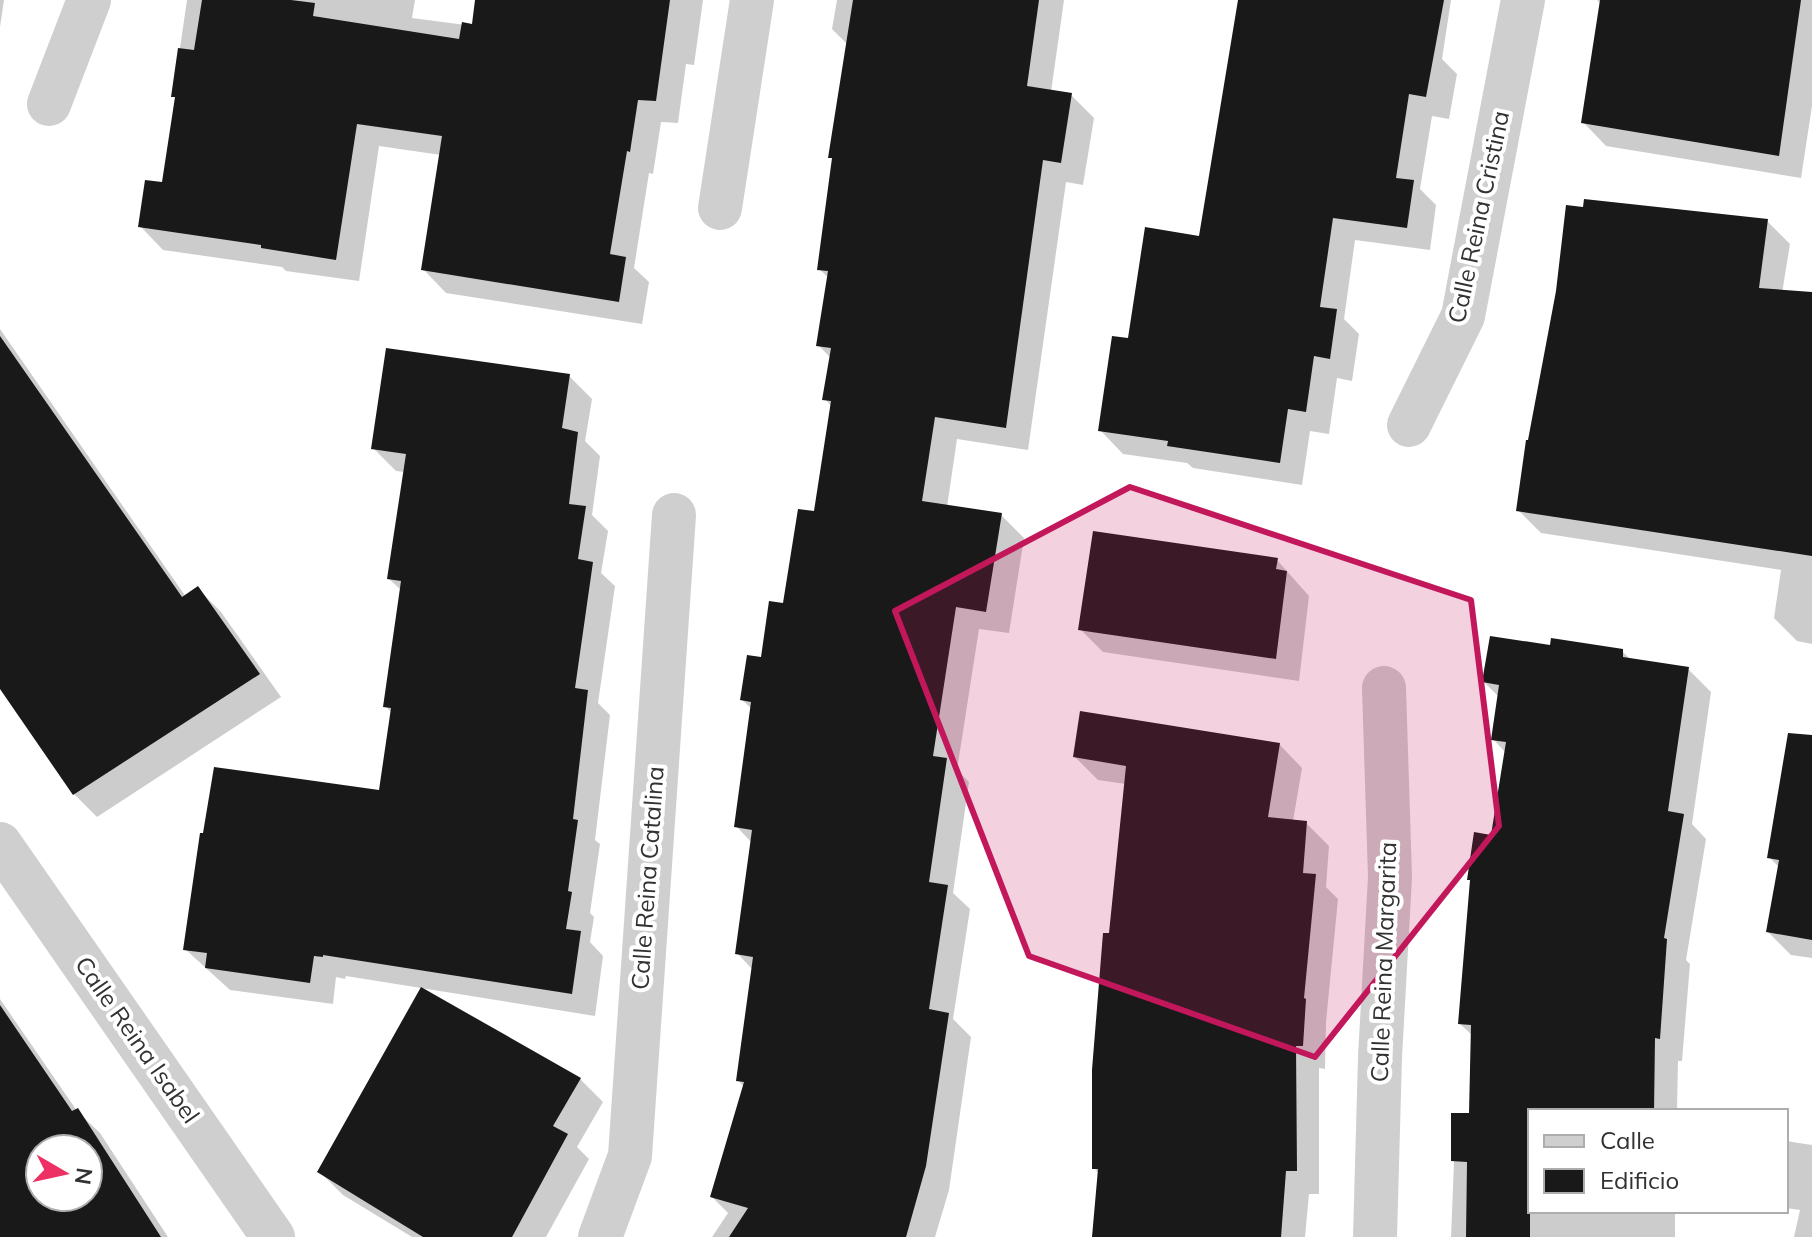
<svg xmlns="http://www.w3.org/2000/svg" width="1812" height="1237" viewBox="0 0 1812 1237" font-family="Mulish,sans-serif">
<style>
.shadow{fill:#0003;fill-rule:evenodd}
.building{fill:#191919;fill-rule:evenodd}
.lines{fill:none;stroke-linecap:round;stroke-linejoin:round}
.minor{stroke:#cfcfcf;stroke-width:44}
.marked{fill:#c2185b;fill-opacity:0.2;stroke:#c2185b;stroke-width:6;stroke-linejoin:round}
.labels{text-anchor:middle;stroke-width:8;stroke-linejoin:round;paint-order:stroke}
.street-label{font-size:24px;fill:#323232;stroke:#fff}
</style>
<rect width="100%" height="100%" fill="#fff"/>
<g class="shadow">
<path d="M 0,0 L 4,0 L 0,27 Z"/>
<path d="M 187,0 L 415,0 L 412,18 L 473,26 L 477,0 L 703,0 L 694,65 L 686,64 L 678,123 L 661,122 L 653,174 L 649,173 L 634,268 L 649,282 L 642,324 L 446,293 L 423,269 L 441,155 L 379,146 L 359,281 L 286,271 L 282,267 L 163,250 L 140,226 L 163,185 L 177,99 L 173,96 Z"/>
<path d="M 837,0 L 1064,0 L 1051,92 L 1071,95 L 1094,118 L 1083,185 L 1066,182 L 1028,450 L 957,439 L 947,507 L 1001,515 L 1024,538 L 1009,633 L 979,629 L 957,770 L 969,782 L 953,893 L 970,909 L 953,1019 L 971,1037 L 949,1190 L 935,1237 L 712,1237 L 728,1213 L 712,1197 L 744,1087 L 738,1080 L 753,970 L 737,953 L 752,843 L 736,826 L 752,709 L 742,700 L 763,659 L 784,605 L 816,514 L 832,407 L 825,399 L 831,358 L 818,345 L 829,278 L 819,269 L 834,161 L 831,157 L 848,45 L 832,29 Z"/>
<path d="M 1239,0 L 1451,0 L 1442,59 L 1457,74 L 1449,119 L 1432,116 L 1420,189 L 1436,205 L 1430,250 L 1355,240 L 1344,319 L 1359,334 L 1352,381 L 1337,378 L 1329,434 L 1310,431 L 1302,485 L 1193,468 L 1187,463 L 1123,454 L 1100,430 L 1130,340 L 1201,238 Z"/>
<path d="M 1597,0 L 1812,0 L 1812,106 L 1801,178 L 1606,146 L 1583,122 L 1602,5 Z"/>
<path d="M 1767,221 L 1790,244 L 1769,374 L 1812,381 L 1812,644 L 1797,641 L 1774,618 L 1781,570 L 1541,533 L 1518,510 Z"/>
<path d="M 0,329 L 186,597 L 198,589 L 221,612 L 281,697 L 97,817 L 74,794 L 0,686 Z"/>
<path d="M 569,376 L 592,399 L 585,441 L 600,456 L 592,515 L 608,531 L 601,573 L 615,586 L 598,703 L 610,715 L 595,840 L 600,844 L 590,913 L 594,917 L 590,942 L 603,956 L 595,1016 L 346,976 L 345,979 L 336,977 L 333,1004 L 230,990 L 185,949 L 381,792 L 393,714 L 385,706 L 402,591 L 389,579 L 405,472 L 396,471 L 373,448 Z"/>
<path d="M 1277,560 L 1309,596 L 1299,681 L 1103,652 L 1080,629 Z"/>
<path d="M 1551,648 L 1622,651 L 1631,660 L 1688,669 L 1711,692 L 1692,824 L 1706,839 L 1686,960 L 1690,964 L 1682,1061 L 1678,1061 L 1677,1111 L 1530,1111 L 1530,1211 L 1675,1211 L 1675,1237 L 1451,1237 L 1454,1162 L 1453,1115 L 1471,1115 L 1473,1036 L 1460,1024 L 1471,882 L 1469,879 L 1493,837 L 1506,753 L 1493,739 L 1499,697 L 1484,682 Z"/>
<path d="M 1279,744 L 1302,768 L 1293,821 L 1306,823 L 1329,846 L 1326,887 L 1338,899 L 1326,1022 L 1325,1069 L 1319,1068 L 1319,1194 L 1309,1194 L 1305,1237 L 1094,1237 L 1099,1174 L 1094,1168 L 1110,936 L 1126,784 L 1098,780 L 1075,757 Z"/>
<path d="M 1812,754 L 1812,958 L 1791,955 L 1768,932 L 1779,867 L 1769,857 Z"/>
<path d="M 0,999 L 77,1111 L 100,1133 L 168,1237 L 0,1237 ZM 40,1149 L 88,1149 L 88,1197 L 40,1197 Z"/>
<path d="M 580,1079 L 603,1102 L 577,1147 L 589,1159 L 546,1237 L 412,1237 L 343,1195 L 320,1172 Z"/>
<path d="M 1786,1141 L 1812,1145 L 1812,1237 L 1794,1237 L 1800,1210 L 1786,1208 Z"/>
</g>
<g class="building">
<path d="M 202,0 L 291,0 L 315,3 L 313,16 L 459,39 L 462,22 L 472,24 L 475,0 L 670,0 L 656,101 L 638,100 L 630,152 L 627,151 L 610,254 L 626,257 L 619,302 L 421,270 L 442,136 L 357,124 L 336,260 L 261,248 L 261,245 L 138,227 L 145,180 L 162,182 L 175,97 L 171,97 L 178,48 L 194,50 Z"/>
<path d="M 853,0 L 1039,0 L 1027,86 L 1072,93 L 1061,163 L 1043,160 L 1006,428 L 935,417 L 922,501 L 1002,513 L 986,612 L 956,607 L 933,756 L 947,758 L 929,882 L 948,885 L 929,1009 L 949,1013 L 926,1166 L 906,1237 L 729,1237 L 748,1208 L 710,1197 L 744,1082 L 736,1081 L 753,957 L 735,954 L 752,830 L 734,827 L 751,702 L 740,700 L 747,655 L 761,657 L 769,601 L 783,603 L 798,509 L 814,511 L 831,401 L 822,400 L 831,348 L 816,346 L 828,271 L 817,270 L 832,158 L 828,158 Z"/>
<path d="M 1238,0 L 1444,0 L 1426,97 L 1409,94 L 1396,178 L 1414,180 L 1407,228 L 1333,218 L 1320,307 L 1337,309 L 1330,359 L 1314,356 L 1306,412 L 1288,409 L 1280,463 L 1167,446 L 1168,441 L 1098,431 L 1112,336 L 1128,338 L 1145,227 L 1199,236 Z"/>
<path d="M 1600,0 L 1801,0 L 1779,156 L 1581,123 Z"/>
<path d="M 1584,199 L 1768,219 L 1759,288 L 1812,292 L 1812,556 L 1516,511 L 1526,440 L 1528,440 L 1556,291 L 1566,205 L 1583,207 Z"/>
<path d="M 0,336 L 182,597 L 198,586 L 260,674 L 73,795 L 0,689 Z"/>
<path d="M 386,348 L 570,374 L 562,428 L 578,432 L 569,504 L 586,506 L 578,559 L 593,562 L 575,688 L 588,690 L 573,819 L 578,820 L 568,891 L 572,892 L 566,929 L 581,931 L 572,994 L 323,955 L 323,957 L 314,956 L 310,983 L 205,968 L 207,953 L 183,950 L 200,833 L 203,833 L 214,767 L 379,790 L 391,708 L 383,707 L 401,581 L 387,579 L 406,454 L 371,449 Z"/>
<path d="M 1093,531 L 1278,558 L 1276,569 L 1287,571 L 1276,659 L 1078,630 Z"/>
<path d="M 1490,636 L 1550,645 L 1551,638 L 1623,649 L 1623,657 L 1689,667 L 1668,811 L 1684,814 L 1664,938 L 1667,939 L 1660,1039 L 1655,1038 L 1654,1111 L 1530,1111 L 1530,1237 L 1466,1237 L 1467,1162 L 1451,1161 L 1451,1113 L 1469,1113 L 1471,1025 L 1458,1024 L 1470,880 L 1467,880 L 1474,832 L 1491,835 L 1506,742 L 1491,740 L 1499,685 L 1482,682 Z"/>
<path d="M 1080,711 L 1280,743 L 1268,817 L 1307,821 L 1303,873 L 1316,874 L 1304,998 L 1306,999 L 1303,1046 L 1296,1046 L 1297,1171 L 1286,1171 L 1281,1237 L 1092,1237 L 1098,1169 L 1092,1169 L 1092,1070 L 1103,933 L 1109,933 L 1126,766 L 1073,757 Z"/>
<path d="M 1788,733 L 1812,735 L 1812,940 L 1766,932 L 1779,860 L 1767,858 Z"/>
<path d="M 421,987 L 581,1078 L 553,1126 L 568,1134 L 512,1237 L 423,1237 L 317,1172 Z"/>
<path d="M 0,1005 L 72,1111 L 78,1108 L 161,1237 L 0,1237 ZM 40,1149 L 88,1149 L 88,1197 L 40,1197 Z"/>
</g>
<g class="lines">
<g class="minor">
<path d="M 49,104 L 89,0"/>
<path d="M 720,208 L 752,0"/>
<path d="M 1409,425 L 1463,316 L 1523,0"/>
<path d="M 0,844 L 273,1237"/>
<path d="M 600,1237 L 630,1156 L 674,515"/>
<path d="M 1375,1237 L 1380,1057 L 1390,877 L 1384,688"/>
</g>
</g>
<path class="marked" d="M 1130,487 L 1471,600 L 1499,826 L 1315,1057 L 1029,956 L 895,611 Z"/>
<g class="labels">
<g class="street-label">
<text transform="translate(1479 217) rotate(-78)" y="8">Calle Reina Cristina</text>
<text transform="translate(648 878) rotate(-86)" y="8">Calle Reina Catalina</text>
<text transform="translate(1384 962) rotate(-88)" y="8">Calle Reina Margarita</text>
<text transform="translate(137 1040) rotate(55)" y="8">Calle Reina Isabel</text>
</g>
</g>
<rect x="1528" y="1109" width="260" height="104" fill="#ffffff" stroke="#adadad" stroke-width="2"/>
<rect x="1544" y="1135" width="40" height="12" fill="#cfcfcf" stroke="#adadad" stroke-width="2"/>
<text x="1600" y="1149" font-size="24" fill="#323232">Calle</text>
<rect x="1544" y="1169" width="40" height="24" fill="#191919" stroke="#adadad" stroke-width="2"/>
<text x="1600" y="1189" font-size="24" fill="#323232">Edificio</text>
<g transform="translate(64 1173) rotate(99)"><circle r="38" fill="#ffffff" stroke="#adadad" stroke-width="2"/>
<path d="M0-6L14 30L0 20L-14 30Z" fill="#ed3165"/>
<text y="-12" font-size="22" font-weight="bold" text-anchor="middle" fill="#323232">N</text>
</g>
</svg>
